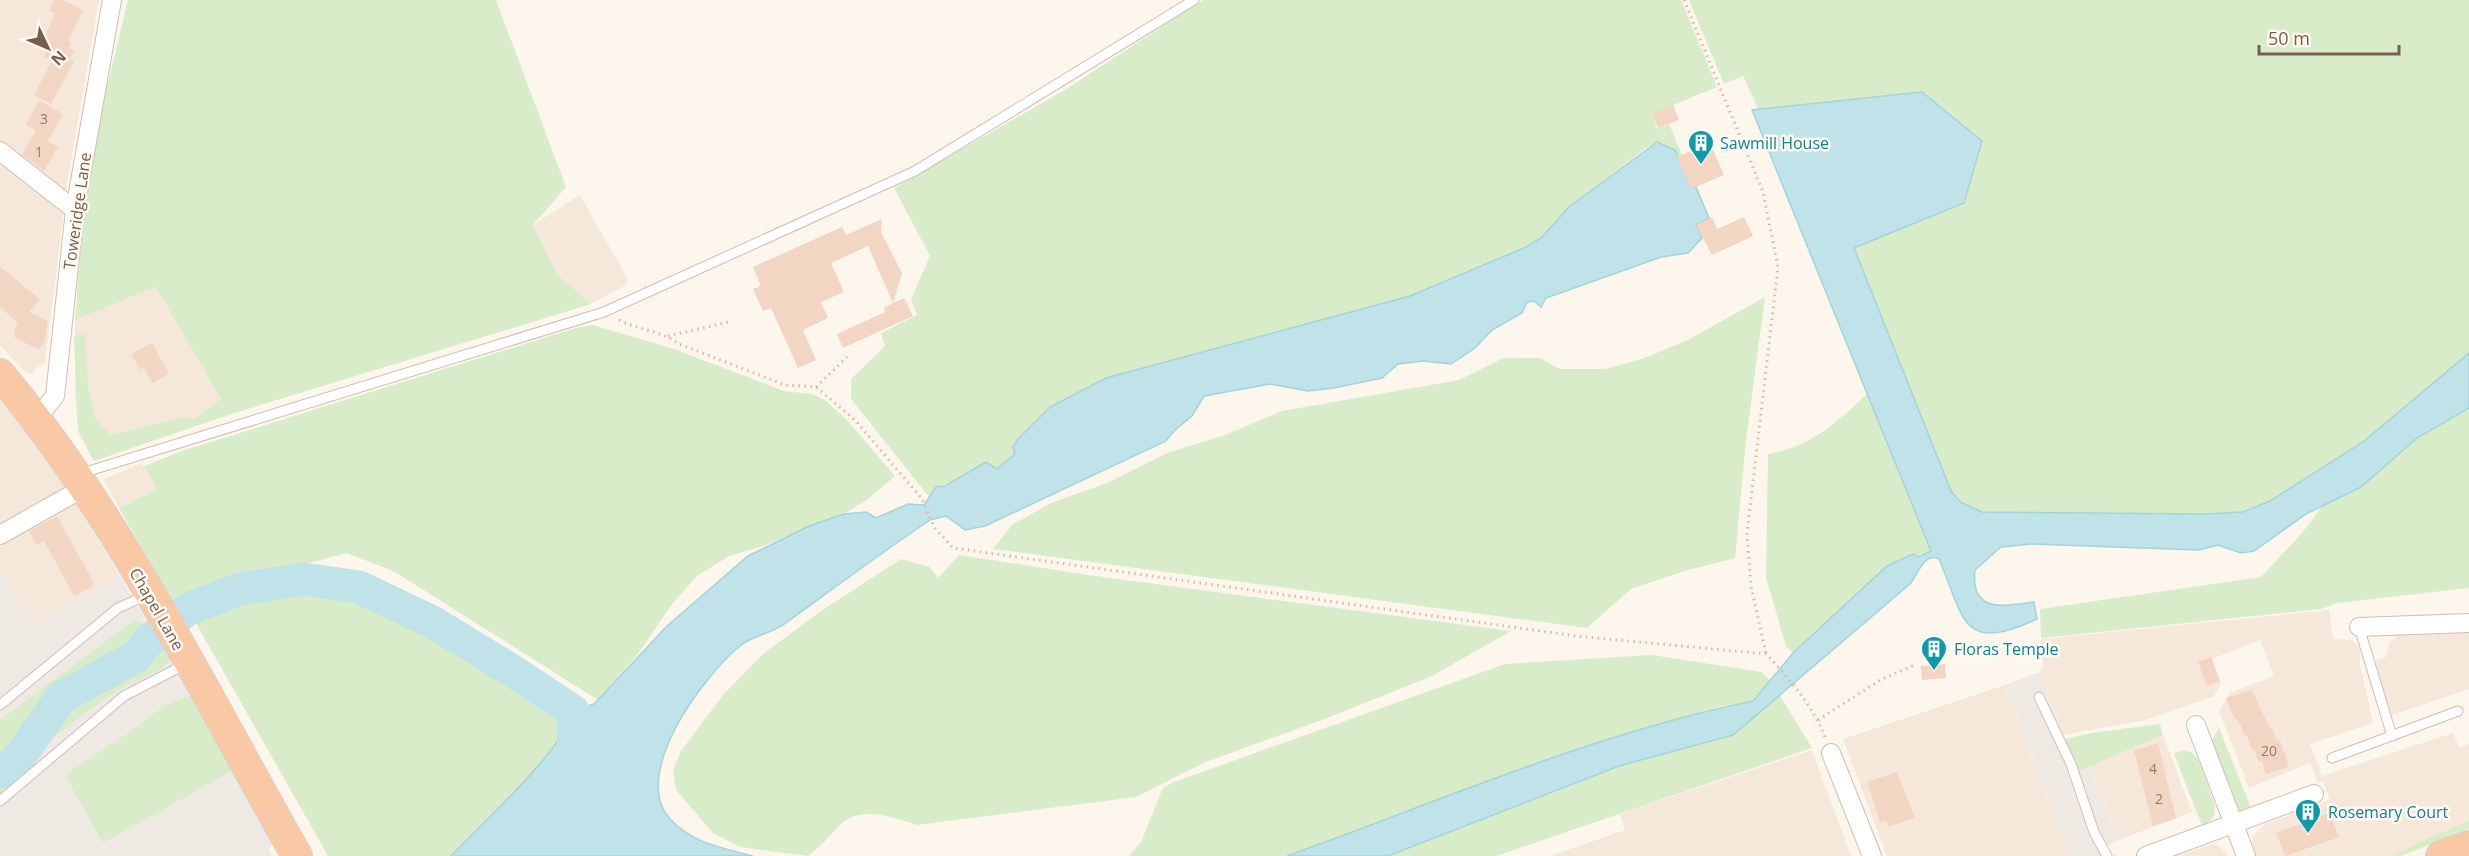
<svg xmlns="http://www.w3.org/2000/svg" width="2469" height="856" viewBox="0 0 2469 856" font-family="'Open Sans',sans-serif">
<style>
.residential{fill:#f5e8da}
.industrial{fill:#efe9e4}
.green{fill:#d8ecc9}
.water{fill:#bfe3e8;stroke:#a5d3da;stroke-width:1.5}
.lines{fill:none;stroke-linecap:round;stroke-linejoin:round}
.river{stroke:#bfe3e8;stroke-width:33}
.building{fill:#f3d5c3}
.service-casing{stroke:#d1beb0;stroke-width:11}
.minor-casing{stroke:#d1beb0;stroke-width:20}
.trunk-casing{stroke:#dad1cd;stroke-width:32}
.path{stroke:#d9b8a5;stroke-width:3;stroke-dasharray:1.5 4.5;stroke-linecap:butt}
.service{stroke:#fff;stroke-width:9}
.minor{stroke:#fff;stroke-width:18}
.trunk{stroke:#f9c8a4;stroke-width:30}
.labels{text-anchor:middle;stroke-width:5;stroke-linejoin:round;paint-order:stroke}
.number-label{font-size:14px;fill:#987a6a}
.culture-label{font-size:16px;fill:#0d838f;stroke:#fffaf3;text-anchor:start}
.street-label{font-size:16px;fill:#7a5c4d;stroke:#fffaf3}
</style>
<rect width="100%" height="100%" fill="#fdf6ec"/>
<g class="residential">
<path d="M 0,0 L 99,0 L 66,189 L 61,191 L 0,142 Z"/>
<path d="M 0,157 L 64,208 L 45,364 L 42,363 L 31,374 L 26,373 L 0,345 Z"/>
<path d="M 580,195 L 627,278 L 626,285 L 591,304 L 557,274 L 533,225 Z"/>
<path d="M 156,287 L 222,399 L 228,415 L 94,461 L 78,431 L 75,394 L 75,320 Z"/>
<path d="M 0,396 L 21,421 L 67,487 L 0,526 Z"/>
<path d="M 142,463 L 157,489 L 119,508 L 104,479 Z"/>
<path d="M 75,501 L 120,576 L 33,625 L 0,566 L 0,542 Z"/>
<path d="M 2329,610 L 2333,639 L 2352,640 L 2360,649 L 2360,664 L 2373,723 L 2310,744 L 2322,776 L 2453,733 L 2459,747 L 2469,744 L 2469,820 L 2390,856 L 2255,856 L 2252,838 L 2265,824 L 2330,799 L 2323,781 L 2318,783 L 2310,763 L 2249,788 L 2219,711 L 2230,693 L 2274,676 L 2260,640 L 2212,659 L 2221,683 L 2214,696 L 2146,720 L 2063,735 L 2040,672 L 2043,667 L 2041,639 Z"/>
<path d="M 2469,626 L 2469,689 L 2389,716 L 2380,686 L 2376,660 L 2385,658 L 2390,642 L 2401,633 Z"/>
<path d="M 2005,685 L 2070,856 L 1887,856 L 1843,739 Z"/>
<path d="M 2163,735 L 2192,812 L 2119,840 L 2090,766 Z"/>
<path d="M 1812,750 L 1851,856 L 1550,856 L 1625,830 L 1620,814 Z"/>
<path d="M 2214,844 L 2220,847 L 2228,856 L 2174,856 Z"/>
</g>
<g class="industrial">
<path d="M 0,566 L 33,625 L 120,576 L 274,839 L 269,851 L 272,856 L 0,856 Z"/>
<path d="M 2040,672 L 2076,771 L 2090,766 L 2119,840 L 2105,846 L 2109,853 L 2118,856 L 2070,856 L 2005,685 Z"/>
</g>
<g class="green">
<path d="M 128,0 L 496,0 L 566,187 L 533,225 L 557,274 L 591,304 L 228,415 L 94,461 L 78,431 L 74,337 L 85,334 L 88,388 L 96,420 L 111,435 L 184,417 L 195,419 L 221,399 L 156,287 L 75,320 L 87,170 Z"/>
<path d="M 1203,0 L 1681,0 L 1717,87 L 1652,114 L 1657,129 L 1669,124 L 1682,155 L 1677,157 L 1675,150 L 1657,142 L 1647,147 L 1569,207 L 1541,238 L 1524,248 L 1410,296 L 1148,368 L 1028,430 C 1014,442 1022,443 1015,454 C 1004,473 980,471 963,476 C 953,479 947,486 936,487 L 930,498 L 851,399 L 851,379 L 885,346 L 881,333 L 917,315 L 911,299 L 930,256 L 894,188 L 1063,91 Z"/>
<path d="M 1689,0 L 2469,0 L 2469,353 L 2363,442 L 2270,501 L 2243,512 L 2205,514 L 1982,512 L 1960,502 L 1951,491 L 1854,248 L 1964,203 L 1922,92 L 1758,109 L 1743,76 L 1724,84 Z"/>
<path d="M 1765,297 L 1746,441 L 1735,558 L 1688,570 L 1631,589 L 1587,628 L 993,549 L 1012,525 L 1051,503 L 1107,483 L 1167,453 L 1225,435 L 1282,411 L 1459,380 L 1503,358 L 1540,358 L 1560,369 L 1605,369 L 1642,359 L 1688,340 Z"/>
<path d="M 593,325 L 674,349 L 784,391 L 812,394 L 825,400 L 846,419 L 895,476 L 868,499 L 844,514 L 809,526 L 766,545 L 729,556 L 697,576 L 672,604 L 638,654 L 598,700 L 395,572 L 347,553 L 262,575 L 178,611 L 119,508 L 157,489 L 144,466 L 182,451 L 576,328 Z"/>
<path d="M 1868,393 L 1931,551 L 1887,566 L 1793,653 L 1786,646 L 1766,578 L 1768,454 C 1809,448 1839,421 1868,393 Z"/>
<path d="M 2469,408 L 2469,588 L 2337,603 L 2321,609 L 2041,638 L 2040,609 L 2261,577 L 2302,533 L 2324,504 L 2361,487 L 2417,438 Z"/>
<path d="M 959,555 L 1095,576 L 1511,631 L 1432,676 L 1322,720 L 1203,763 L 1136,797 L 917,825 C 891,817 860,804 838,827 C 828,838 820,847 808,856 L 740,847 L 713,833 L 676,790 L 673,770 L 681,751 L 723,695 L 763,654 L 821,611 L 901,559 L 930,567 L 938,578 Z"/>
<path d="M 304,579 L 359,587 L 434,623 L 511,670 L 573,711 C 563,751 482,823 451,856 L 328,856 L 188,609 L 240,589 Z"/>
<path d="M 134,620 L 151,627 L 170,660 L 162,668 L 113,693 L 54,736 L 26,776 L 0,795 L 0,720 Z"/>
<path d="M 1652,655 L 1762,672 L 1770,681 L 1753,701 L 1723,706 L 1638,730 L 1287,856 L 1129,856 L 1141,842 L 1163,788 L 1174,782 L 1505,664 Z"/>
<path d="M 1779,694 L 1812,748 L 1496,856 L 1388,856 L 1619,766 L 1733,735 Z"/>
<path d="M 192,696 L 235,769 L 103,843 L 65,775 L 139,726 C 153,712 172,700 192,696 Z"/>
<path d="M 2160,724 L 2163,735 L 2076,772 L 2065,739 L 2091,733 Z"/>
<path d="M 2219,728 L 2251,808 L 2241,811 L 2232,806 L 2211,742 Z"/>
<path d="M 2183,750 L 2191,752 L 2198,759 L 2215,806 L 2214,816 L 2203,828 L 2174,754 Z"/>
<path d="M 2469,820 L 2469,829 L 2401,856 L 2390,856 Z"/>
</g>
<g class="water">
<path d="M 1922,92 L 1982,141 L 1964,203 L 1854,248 L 1951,491 L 1960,502 L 1982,512 L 2205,514 L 2243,512 L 2270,501 L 2363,442 L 2469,353 L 2469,408 L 2417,438 L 2361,487 L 2306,514 L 2254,551 L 2241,553 L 2218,545 L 2199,550 L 2031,544 L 2001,547 L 1975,570 C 1970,614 2004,606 2034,602 L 2037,619 C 1961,654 1965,620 1939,559 C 1924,551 1918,575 1910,584 L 1733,735 L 1619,766 L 1388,856 L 1287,856 C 1440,801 1595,733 1753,701 L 1793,653 L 1887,566 L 1913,554 L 1918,557 L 1931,551 L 1752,110 Z"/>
<path d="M 1657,142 L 1675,150 L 1691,188 L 1696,187 L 1709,218 L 1696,225 L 1702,238 L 1688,253 L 1661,257 L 1546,298 L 1541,307 L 1534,301 L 1527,302 L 1522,313 L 1492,330 L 1475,348 L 1451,364 L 1423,361 L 1398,364 L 1382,378 L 1334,388 L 1308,391 L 1270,384 L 1204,396 L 1192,416 L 1175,430 L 1166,441 L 985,526 L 965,530 L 946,516 L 930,520 C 881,553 834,588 786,623 C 773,633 754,635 741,645 C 705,674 628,775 671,820 C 694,844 723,848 753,856 L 451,856 C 482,823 563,751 573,711 L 594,704 L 667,626 L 748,556 L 809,526 L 844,514 L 866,512 L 876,518 L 908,504 L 924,505 L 936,487 L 945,486 L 986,462 L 997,469 L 1015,454 L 1013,447 L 1018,439 L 1050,407 L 1106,378 L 1410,296 L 1524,248 L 1541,238 L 1569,207 Z"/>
</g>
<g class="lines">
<path class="river" d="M 0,772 L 17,760 L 62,697 L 137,656 L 147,642 L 188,609 L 240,589 L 304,579 L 359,587 L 434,623 L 511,670 L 573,711 L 574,755"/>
</g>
<g class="building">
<path d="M 54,0 L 63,0 L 83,10 L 68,41 L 71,42 L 69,48 L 74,51 L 70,59 L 74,61 L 51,104 L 34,95 L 52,61 L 44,57 L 47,51 L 40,47 L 55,14 L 49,11 Z"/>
<path d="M 39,100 L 63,114 L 48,141 L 58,147 L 44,171 L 22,154 L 36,130 L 26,125 Z"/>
<path d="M 1673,105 L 1679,120 L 1658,128 L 1652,114 Z"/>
<path d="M 1710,143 L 1724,175 L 1691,189 L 1677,157 Z"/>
<path d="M 1712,217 L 1717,229 L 1744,217 L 1753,236 L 1712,255 L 1696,225 Z"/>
<path d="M 882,219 L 881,232 L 902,273 L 893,303 L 904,298 L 913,316 L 843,348 L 837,334 L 885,312 L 884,308 L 893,303 L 868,246 L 831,263 L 844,292 L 821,302 L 828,318 L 803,330 L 816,360 L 798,368 L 771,308 L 763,311 L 753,289 L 761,286 L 753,267 L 842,227 L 846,235 Z"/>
<path d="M 0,267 L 40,299 L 29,312 L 48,321 L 44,344 L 38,349 L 15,338 L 14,330 L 18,323 L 0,307 Z"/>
<path d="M 152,343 L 169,374 L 152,383 L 144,368 L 140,370 L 131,354 Z"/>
<path d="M 57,516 L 95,585 L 74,596 L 44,541 L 37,545 L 29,531 Z"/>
<path d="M 2211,657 L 2220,681 L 2207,686 L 2198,662 Z"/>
<path d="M 1945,664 L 1946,678 L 1922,680 L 1921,666 Z"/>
<path d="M 2252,690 L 2270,729 L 2272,728 L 2277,741 L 2280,740 L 2289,767 L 2266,774 L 2262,761 L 2259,762 L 2254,749 L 2252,750 L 2247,736 L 2245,737 L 2240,724 L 2231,712 L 2226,698 Z"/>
<path d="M 2158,743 L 2176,818 L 2153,826 L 2134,751 Z"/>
<path d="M 1897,772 L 1915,818 L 1889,827 L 1886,820 L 1880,822 L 1867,782 Z"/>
<path d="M 2330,813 L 2339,837 L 2285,856 L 2276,833 Z"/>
</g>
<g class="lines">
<defs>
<g id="service">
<path d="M 79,474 L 604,312 L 915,171 L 1194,0"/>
<path d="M 2359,627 L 2392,736"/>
<path d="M 2039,697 L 2071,764 L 2094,832 L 2107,856"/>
<path d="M 0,705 L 118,608 L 147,595"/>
<path d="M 2332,758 L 2458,711"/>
<path d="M 0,801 L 124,696 L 186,664"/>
</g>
<g id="minor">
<path d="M 0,151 L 75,210"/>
<path d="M 37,418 L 55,396 L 75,210 L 112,0"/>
<path d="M 0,535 L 85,487"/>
<path d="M 2359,627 L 2469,623"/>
<path d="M 2196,725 L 2246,856"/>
<path d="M 1831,753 L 1872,856"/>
<path d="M 2146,856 L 2314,794"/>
</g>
<g id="trunk">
<path d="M 0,374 C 121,519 204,693 297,856"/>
<path d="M 2441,856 L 2469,846"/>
</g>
</defs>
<use href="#service" class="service-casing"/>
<use href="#minor" class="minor-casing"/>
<use href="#trunk" class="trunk-casing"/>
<g class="path">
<path d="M 1684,0 L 1763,192 L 1778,267 L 1747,533 L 1751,586 L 1766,654"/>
<path d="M 619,320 C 639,330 662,331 679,344 L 785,385 L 816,387 L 856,421 L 922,499 L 934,527 L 953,548 L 1576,636 L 1766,654 C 1789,678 1813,706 1825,737"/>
<path d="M 668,336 L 729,322"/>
<path d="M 816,387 L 848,356"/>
<path d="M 1818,720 L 1882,679 L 1917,664"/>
</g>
<use href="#service" class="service"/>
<use href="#minor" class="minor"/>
<use href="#trunk" class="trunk"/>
</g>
<defs>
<symbol id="building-pin" viewBox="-11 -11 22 30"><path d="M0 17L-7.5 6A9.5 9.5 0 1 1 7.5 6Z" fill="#0f9aa8" stroke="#fffaf3"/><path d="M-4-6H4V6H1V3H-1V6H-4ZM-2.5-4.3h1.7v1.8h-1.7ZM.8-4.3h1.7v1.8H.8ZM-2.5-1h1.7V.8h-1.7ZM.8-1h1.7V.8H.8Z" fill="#fff"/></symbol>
</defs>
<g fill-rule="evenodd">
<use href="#building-pin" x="1686" y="128" width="30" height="40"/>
<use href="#building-pin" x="1919" y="634" width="30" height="40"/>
<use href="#building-pin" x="2293" y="797" width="30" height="40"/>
</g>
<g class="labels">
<g class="number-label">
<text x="44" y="124">3</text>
<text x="39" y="157">1</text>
<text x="2269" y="756">20</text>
<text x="2153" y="774">4</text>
<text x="2159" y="804">2</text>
</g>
<g class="culture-label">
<text x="1720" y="149">Sawmill House</text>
<text x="1954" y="655">Floras Temple</text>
<text x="2328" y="818">Rosemary Court</text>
</g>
<g class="street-label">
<text transform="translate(77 211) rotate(-82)" y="6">Toweridge Lane</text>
<text transform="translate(157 609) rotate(60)" y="6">Chapel Lane</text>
</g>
</g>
<g transform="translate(48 48) rotate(134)" stroke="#fffaf3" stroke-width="4.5" paint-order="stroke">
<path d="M0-4.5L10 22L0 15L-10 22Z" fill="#7a5c4d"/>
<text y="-9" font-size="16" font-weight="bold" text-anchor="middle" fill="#7a5c4d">N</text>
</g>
<path d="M2259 45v9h140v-9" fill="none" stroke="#7a5c4d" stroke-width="3"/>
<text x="2268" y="45" font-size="18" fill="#7a5c4d" stroke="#fffaf3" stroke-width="4.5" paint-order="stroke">50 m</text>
</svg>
